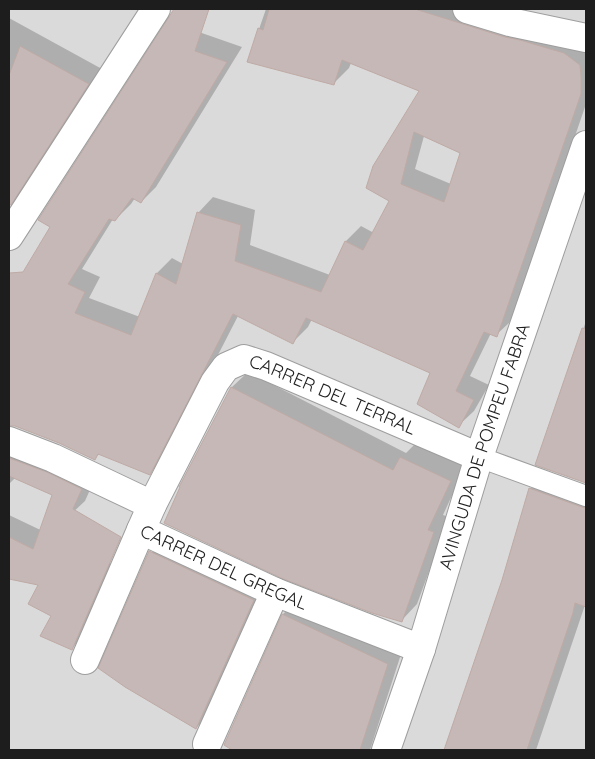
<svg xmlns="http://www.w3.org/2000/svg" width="595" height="759" viewBox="0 0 595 759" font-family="Quicksand,sans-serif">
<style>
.residential{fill:#dbdada}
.shadow{fill:#0003;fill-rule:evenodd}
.building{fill:#c5b8b6;stroke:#bfaaa5;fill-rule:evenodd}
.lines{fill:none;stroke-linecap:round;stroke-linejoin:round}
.pedestrian-casing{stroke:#9e9e9e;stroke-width:22}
.minor-casing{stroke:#9e9e9e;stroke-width:30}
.tertiary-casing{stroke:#9e9e9e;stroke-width:30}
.pedestrian{stroke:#fff;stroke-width:20}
.minor{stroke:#fff;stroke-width:28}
.tertiary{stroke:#fff;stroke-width:28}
.labels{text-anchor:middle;stroke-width:5;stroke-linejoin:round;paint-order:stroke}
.street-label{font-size:18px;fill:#1d1d1d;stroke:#fff}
</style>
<rect width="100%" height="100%" fill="#eee7e3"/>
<rect class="residential" x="9" y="9" width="577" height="741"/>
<g class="shadow">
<path d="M 266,9 L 478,9 L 586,43 L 586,104 L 512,320 L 496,335 L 491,333 L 470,376 L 489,385 L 474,411 L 458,426 L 432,372 L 312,319 L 308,327 L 293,342 L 238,316 L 165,458 L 149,474 L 100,453 L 94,459 L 59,442 L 15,425 L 9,425 L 9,426 L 9,300 L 14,296 L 173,23 L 242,47 L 156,187 L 141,202 L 135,198 L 131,204 L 115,220 L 113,219 L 82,269 L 100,277 L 89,298 L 140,317 L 157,273 L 172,258 L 183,264 L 198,213 L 213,197 L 255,210 L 250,245 L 330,275 L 346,241 L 361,226 L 374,233 L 391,200 L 421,90 L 351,63 L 349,68 L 334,83 L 248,61 ZM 424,136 L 461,153 L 451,184 L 415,169 Z"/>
<path d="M 9,18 L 102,69 L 25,188 L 10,203 L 9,202 Z"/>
<path d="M 586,321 L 586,482 L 537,464 Z"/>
<path d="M 248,372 L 406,453 L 417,442 L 466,465 L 443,515 L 449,517 L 417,604 L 402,620 L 181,486 L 232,387 Z"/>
<path d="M 9,429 L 97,474 L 85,501 L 69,516 L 54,494 L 15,478 L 9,484 Z"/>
<path d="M 545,474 L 586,489 L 586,606 L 585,605 L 536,750 L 445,750 L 504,580 L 530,489 Z"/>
<path d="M 9,515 L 116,566 L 87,633 L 72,648 L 52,616 L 40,584 L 9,578 Z"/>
<path d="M 168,537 L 269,584 L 212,712 L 196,728 L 152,553 Z"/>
<path d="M 299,599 L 403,648 L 370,750 L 233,750 L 233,749 L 225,745 L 283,614 Z"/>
</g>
<g class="building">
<path d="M 174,9 L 209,9 L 195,51 L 227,62 L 141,203 L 132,198 L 115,221 L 109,219 L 68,284 L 85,292 L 75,313 L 131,335 L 156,273 L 176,284 L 197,212 L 241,225 L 235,261 L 321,292 L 345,241 L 363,250 L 389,201 L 366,188 L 373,166 L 419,91 L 342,60 L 334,85 L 247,62 L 258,28 L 263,30 L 269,9 L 415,9 L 505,37 L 520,40 L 564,53 L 580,65 L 581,77 L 581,94 L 497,337 L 484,332 L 456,391 L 474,400 L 459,428 L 417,404 L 430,373 L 306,318 L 293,344 L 233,314 L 150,475 L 98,454 L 95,460 L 59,443 L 15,426 L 9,426 L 9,273 L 23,272 L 50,227 L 38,220 ZM 414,132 L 460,153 L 444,202 L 401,184 Z"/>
<path d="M 20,46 L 89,84 L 11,205 L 9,204 L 9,75 Z"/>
<path d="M 582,328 L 586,329 L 586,483 L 535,465 Z"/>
<path d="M 231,387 L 393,470 L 400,457 L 451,481 L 428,530 L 434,532 L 402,622 L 372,613 L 281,578 L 164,523 L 180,487 L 179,487 Z"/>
<path d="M 9,458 L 47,472 L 82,489 L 73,509 L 121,537 L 72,650 L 40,636 L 51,616 L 28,604 L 38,585 L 9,579 L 9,537 L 33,549 L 52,495 L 9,476 Z"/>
<path d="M 529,488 L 582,507 L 586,508 L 586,607 L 575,603 L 573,613 L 527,750 L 444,750 L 502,580 Z"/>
<path d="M 149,551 L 254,600 L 196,729 L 125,687 L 98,668 Z"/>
<path d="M 282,614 L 388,664 L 360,750 L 232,750 L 224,745 Z"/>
</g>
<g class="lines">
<defs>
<path id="pedestrian" d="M 479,457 L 586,496"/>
<g id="minor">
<path d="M 9,236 L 156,9"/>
<path id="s1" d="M 9,441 L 53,458 L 152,505 L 141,530 L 275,592 L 421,649"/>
<path id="s2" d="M 152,505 L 215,382 L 226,367 L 244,359 L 266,366 L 479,457"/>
<path d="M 85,660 L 141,530"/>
<path d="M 207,744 L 275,592"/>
</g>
<g id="tertiary">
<path d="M 467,9 L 510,22 L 586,38"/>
<path id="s3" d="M 386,750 L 421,649 L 479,457 L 586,145"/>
</g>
</defs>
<use href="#pedestrian" class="pedestrian-casing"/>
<use href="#minor" class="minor-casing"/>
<use href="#tertiary" class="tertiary-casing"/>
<use href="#pedestrian" class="pedestrian"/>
<use href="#minor" class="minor"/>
<use href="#tertiary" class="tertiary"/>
</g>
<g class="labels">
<g class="street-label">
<text dy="6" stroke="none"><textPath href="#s2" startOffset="272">CARRER DEL TERRAL</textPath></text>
<text dy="6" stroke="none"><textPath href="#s3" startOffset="319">AVINGUDA DE POMPEU FABRA</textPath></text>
<text dy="6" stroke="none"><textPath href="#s1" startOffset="275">CARRER DEL GREGAL</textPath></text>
</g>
</g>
<rect width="595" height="759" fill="none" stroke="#1d1d1d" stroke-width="20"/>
</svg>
